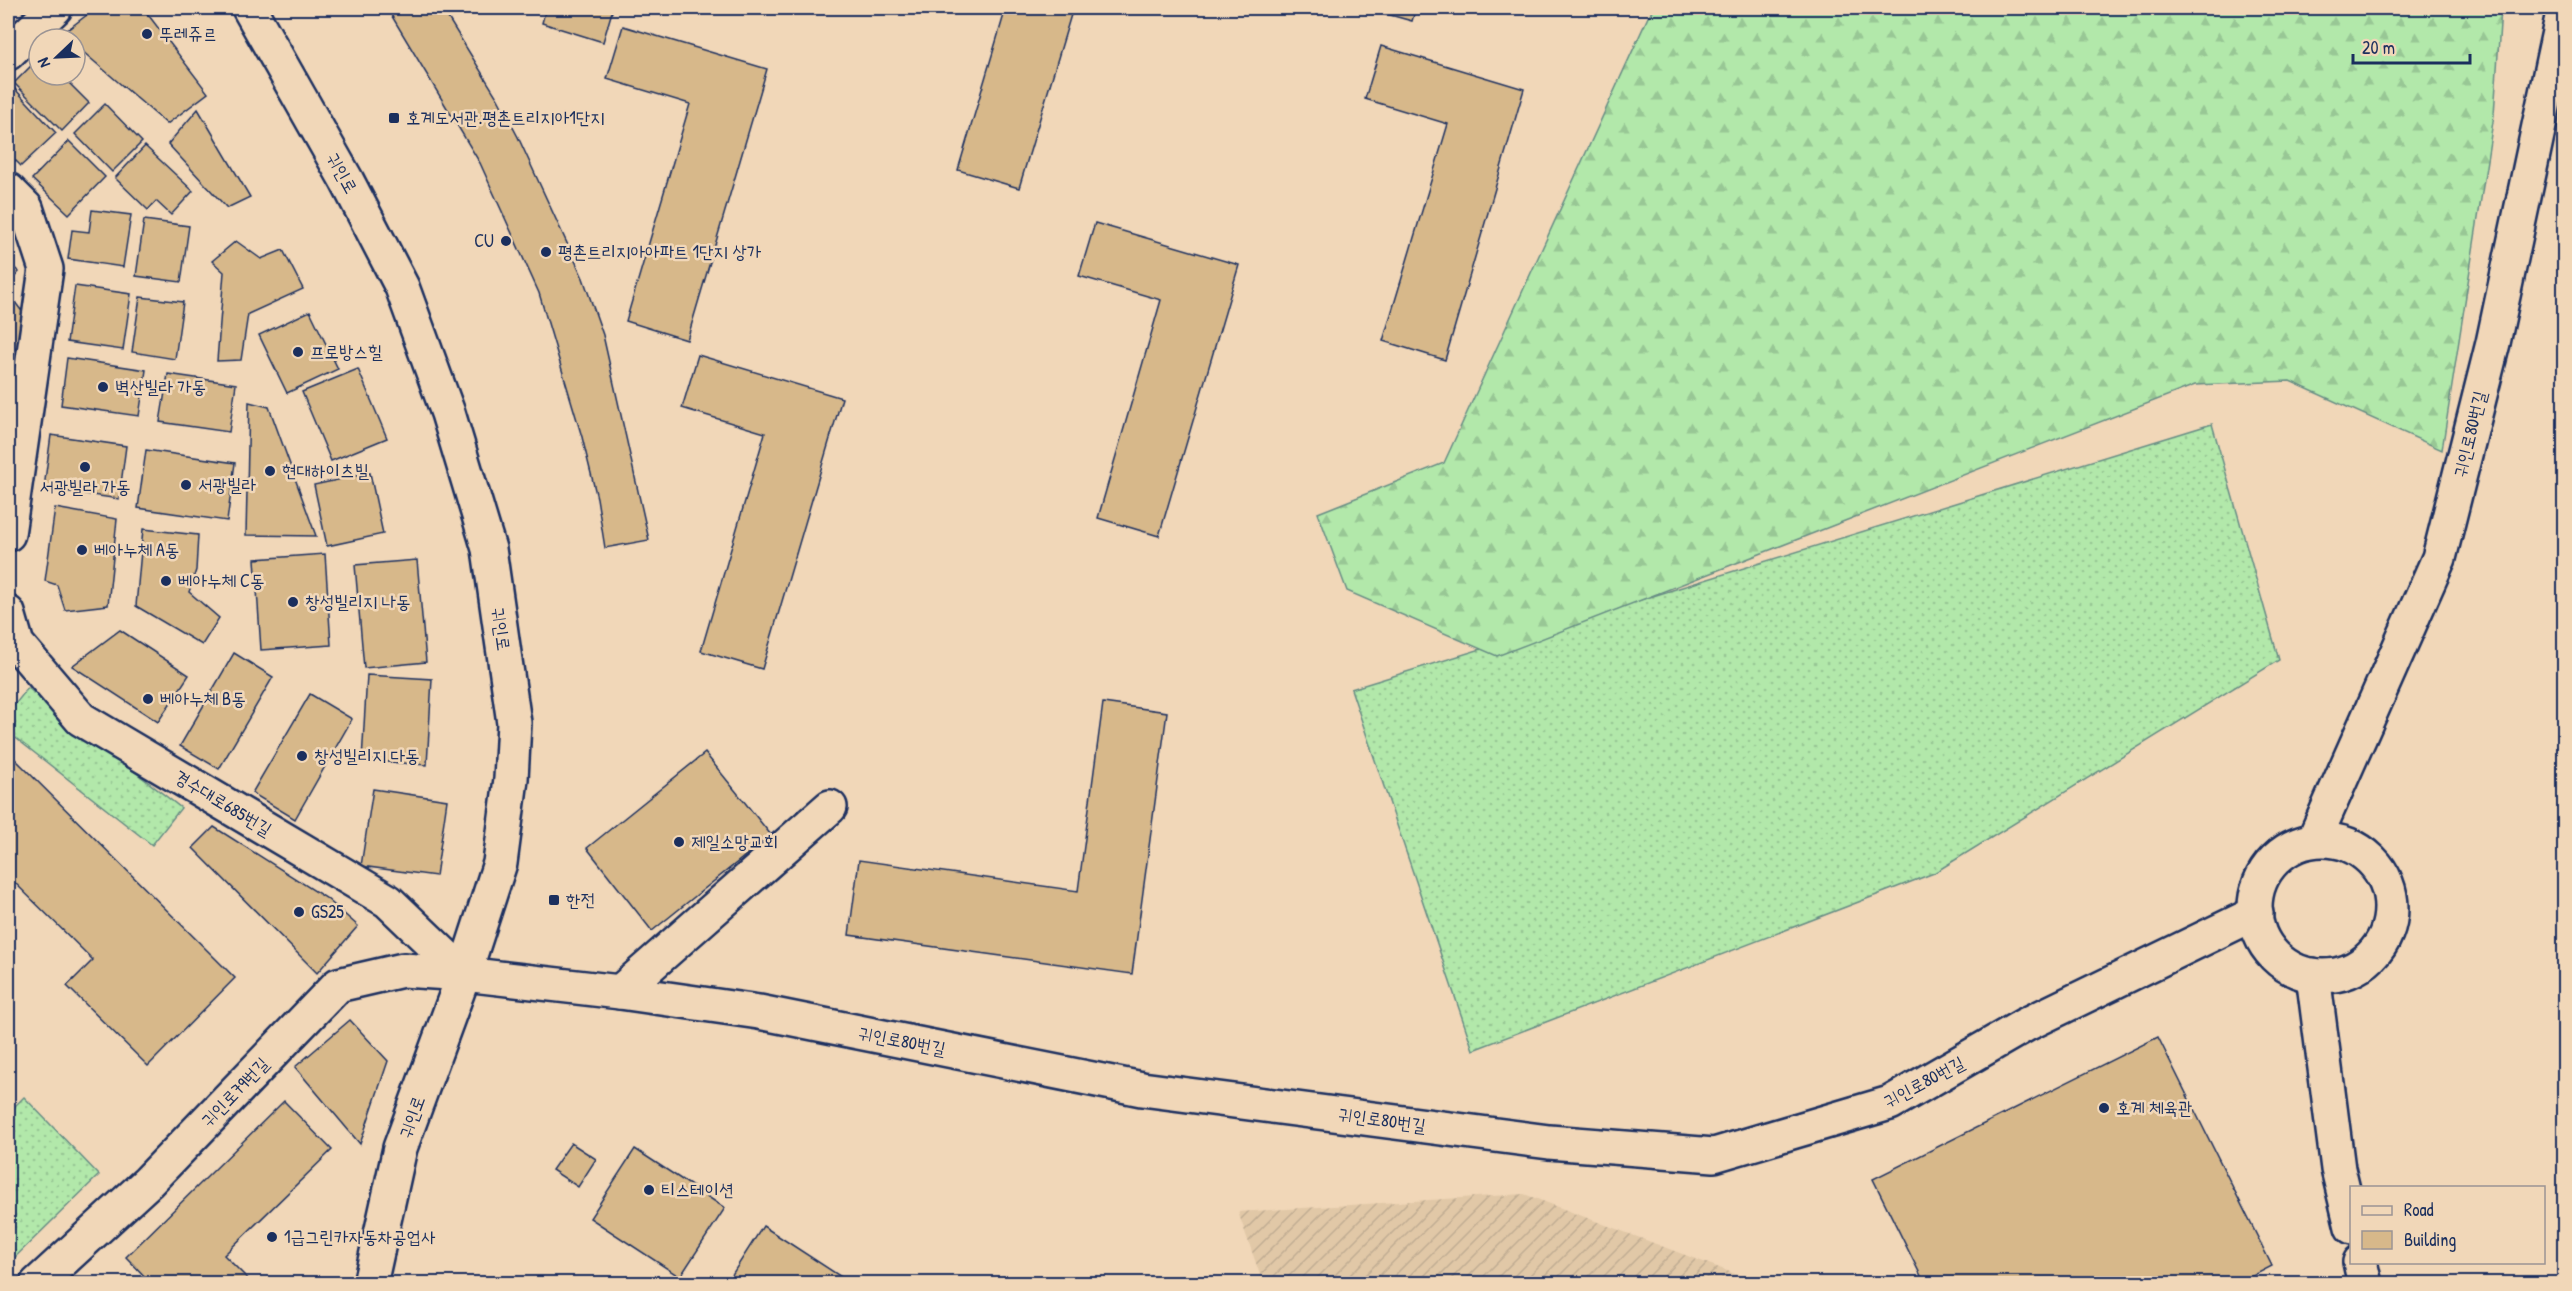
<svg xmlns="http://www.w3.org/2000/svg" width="2572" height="1291" viewBox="0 0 2572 1291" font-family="'Patrick Hand','Poor Story',sans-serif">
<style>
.industrial{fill:url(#industrial-furrows)}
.grass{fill:url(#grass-dots);stroke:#668c84;stroke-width:1.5}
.forest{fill:url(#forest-firs);stroke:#668c84;stroke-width:1.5}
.building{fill:#d7b88a;stroke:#1b2f5e;stroke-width:1.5}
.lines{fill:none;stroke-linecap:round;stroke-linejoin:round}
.street-casing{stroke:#1b2f5e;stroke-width:38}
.secondary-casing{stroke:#1b2f5e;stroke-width:38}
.street{stroke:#f1d7b8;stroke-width:33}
.secondary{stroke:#f1d7b8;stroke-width:33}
.poi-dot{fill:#1b2f5e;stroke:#f1d7b8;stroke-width:2}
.labels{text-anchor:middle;stroke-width:5;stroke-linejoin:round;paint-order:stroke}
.poi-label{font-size:18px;fill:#1b2f5e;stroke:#f1d7b8;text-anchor:start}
.street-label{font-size:18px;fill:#1b2f5e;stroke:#f1d7b8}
</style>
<defs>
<pattern id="industrial-furrows" width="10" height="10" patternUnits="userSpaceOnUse" patternTransform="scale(1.5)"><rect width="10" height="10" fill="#e1c8a7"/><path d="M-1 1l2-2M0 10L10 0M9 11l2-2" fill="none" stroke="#c0ac92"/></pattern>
<pattern id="grass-dots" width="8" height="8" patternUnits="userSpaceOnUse" patternTransform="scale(1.5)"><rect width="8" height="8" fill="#b2e8aa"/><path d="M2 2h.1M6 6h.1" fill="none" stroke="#98c795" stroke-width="1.8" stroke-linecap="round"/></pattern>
<pattern id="forest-firs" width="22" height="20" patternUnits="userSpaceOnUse" patternTransform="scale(1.5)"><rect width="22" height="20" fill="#b2e8aa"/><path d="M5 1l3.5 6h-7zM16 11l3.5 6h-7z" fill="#98c795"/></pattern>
</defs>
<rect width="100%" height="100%" fill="#f1d7b8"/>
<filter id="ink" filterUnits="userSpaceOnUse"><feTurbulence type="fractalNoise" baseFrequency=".0167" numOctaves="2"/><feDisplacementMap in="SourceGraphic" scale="12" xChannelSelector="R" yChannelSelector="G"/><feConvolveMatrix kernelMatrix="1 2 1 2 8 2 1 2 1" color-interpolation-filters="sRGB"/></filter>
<g filter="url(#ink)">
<path class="industrial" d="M 1524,1194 L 1759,1283 L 1263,1283 L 1238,1212 Z"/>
<g class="grass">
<path d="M 2212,424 L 2279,660 L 1934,873 L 1473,1050 L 1351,689 Z"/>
<path d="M 28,688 L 181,808 L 152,845 L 8,732 L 8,713 Z"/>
<path d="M 24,1097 L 99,1175 L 8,1264 L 8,1113 Z"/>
</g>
<path class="forest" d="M 1655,8 L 2501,8 L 2494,115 L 2442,450 L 2290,381 L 2195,385 L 1497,656 L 1347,591 L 1318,513 L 1444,463 L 1649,15 Z"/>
<g class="building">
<path d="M 18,8 L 38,8 L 29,17 Z"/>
<path d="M 96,8 L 143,8 L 208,93 L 167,124 L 75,45 L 75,39 L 68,39 L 62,34 Z"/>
<path d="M 387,8 L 442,8 L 498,99 L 518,137 L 583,278 L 603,335 L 649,540 L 605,548 L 597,498 L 582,437 L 539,293 L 480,163 Z"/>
<path d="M 546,8 L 613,8 L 603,42 L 542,23 Z"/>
<path d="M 1006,8 L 1073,8 L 1019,188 L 958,170 Z"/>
<path d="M 1365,8 L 1416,8 L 1412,21 Z"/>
<path d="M 623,26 L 767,69 L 687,340 L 626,321 L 690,104 L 607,79 Z"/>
<path d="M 1381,46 L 1524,89 L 1445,360 L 1383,341 L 1448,124 L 1365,99 Z"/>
<path d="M 36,61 L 39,65 L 39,75 L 61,75 L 89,103 L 62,131 L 14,83 Z"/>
<path d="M 14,88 L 56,133 L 21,166 L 8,153 L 8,94 Z"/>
<path d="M 105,104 L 142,142 L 112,172 L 75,134 Z"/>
<path d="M 198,109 L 250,197 L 227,208 L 168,144 Z"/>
<path d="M 69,141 L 105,177 L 69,214 L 32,179 Z"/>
<path d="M 145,146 L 193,191 L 171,215 L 156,201 L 148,210 L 115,178 Z"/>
<path d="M 92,210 L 131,215 L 123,267 L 68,259 L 72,230 L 89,232 Z"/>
<path d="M 144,220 L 189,226 L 181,282 L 136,276 Z"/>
<path d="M 1095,223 L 1239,265 L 1159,536 L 1098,518 L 1161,300 L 1079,276 Z"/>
<path d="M 236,241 L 261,259 L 283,250 L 303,289 L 248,314 L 241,360 L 217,361 L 224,272 L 212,261 Z"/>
<path d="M 8,262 L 19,272 L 8,284 Z"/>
<path d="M 75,286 L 131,294 L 123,350 L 67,342 Z"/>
<path d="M 8,293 L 27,318 L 22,355 L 8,342 Z"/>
<path d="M 140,297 L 183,302 L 175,359 L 132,352 Z"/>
<path d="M 310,311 L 338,369 L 287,393 L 259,335 Z"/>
<path d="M 698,355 L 842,398 L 762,669 L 701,651 L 765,433 L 682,408 Z"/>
<path d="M 67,358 L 146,370 L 139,416 L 61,405 Z"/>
<path d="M 358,369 L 387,438 L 331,461 L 302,392 Z"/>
<path d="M 8,371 L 19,381 L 11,390 L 8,390 Z"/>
<path d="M 168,374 L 236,384 L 229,432 L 160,422 Z"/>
<path d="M 249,402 L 269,407 L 316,536 L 246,535 Z"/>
<path d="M 51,435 L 126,446 L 119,499 L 44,488 Z"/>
<path d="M 146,450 L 235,463 L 227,521 L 138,508 Z"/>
<path d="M 370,473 L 383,534 L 327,546 L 314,485 Z"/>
<path d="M 55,508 L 117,519 L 108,605 L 65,610 L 57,585 L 45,581 Z"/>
<path d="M 143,529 L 198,535 L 196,570 L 189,592 L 219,618 L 202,645 L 136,606 Z"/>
<path d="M 325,554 L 331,645 L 261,650 L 255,559 Z"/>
<path d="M 417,560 L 426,662 L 364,668 L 355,565 Z"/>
<path d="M 120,630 L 189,675 L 158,722 L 72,666 Z"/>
<path d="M 234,653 L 273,677 L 219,769 L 180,746 Z"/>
<path d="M 367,675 L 432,679 L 427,765 L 362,760 Z"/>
<path d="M 310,694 L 352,719 L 295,819 L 252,793 Z"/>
<path d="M 1103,703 L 1167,712 L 1132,974 L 849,935 L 859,860 L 1078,891 Z"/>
<path d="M 8,752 L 235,978 L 148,1066 L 67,986 L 93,960 L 8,876 Z"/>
<path d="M 705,753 L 771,835 L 652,931 L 587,848 Z"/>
<path d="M 373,789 L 447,800 L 436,876 L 361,866 Z"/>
<path d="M 214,827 L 326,898 L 358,926 L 317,973 L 193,848 Z"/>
<path d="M 350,1020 L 388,1061 L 360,1144 L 295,1067 Z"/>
<path d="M 2158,1037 L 2272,1266 L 2237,1284 L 1925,1284 L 1873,1179 Z"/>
<path d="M 284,1101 L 332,1150 L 224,1255 L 253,1284 L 152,1284 L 126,1257 Z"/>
<path d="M 571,1143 L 596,1159 L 578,1187 L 552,1170 Z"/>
<path d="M 635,1149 L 725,1208 L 680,1277 L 590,1218 Z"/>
<path d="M 763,1226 L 852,1284 L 726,1284 Z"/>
</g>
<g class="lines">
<defs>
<g id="street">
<path d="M 8,53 L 55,8"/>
<path d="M 8,190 L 26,208 L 46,269 L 8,534"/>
<path d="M 8,613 L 17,644 L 81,719 L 388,901 L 464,974"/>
<path d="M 2314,840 L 2439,558 L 2493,343 L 2564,8"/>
<circle cx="2323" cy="908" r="68"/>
<path d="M 2313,975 L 2338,1169 L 2352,1227"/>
<path d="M 620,992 L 830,807"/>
<path d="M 2360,1262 L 2365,1284"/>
<path d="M 37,1284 L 148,1182 L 338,985 L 403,970 L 464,974 L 620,992 L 759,1012 L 1142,1089 L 1549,1142 L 1714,1155 L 1890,1103 L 2025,1025 L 2256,913"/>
</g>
<path id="secondary" d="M 249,8 L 347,181 L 402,287 L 448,413 L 489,549 L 514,723 L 511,779 L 500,863 L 464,974 L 400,1148 L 370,1284"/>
</defs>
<use href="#street" class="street-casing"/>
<use href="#secondary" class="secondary-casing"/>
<use href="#street" class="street"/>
<use href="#secondary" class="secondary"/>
</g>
</g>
<g class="poi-dot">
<circle cx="147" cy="34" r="6"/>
<rect x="388" y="112" width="12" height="12" rx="3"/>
<circle cx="506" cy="241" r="6"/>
<circle cx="546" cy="252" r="6"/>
<circle cx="298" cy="352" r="6"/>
<circle cx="103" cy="387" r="6"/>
<circle cx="85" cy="467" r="6"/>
<circle cx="270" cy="471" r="6"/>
<circle cx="186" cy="485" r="6"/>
<circle cx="82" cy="550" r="6"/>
<circle cx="166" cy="581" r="6"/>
<circle cx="293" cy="602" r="6"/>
<circle cx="148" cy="699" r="6"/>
<circle cx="302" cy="756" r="6"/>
<circle cx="679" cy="842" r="6"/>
<rect x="548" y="894" width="12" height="12" rx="3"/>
<circle cx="299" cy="912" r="6"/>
<circle cx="2104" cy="1108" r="6"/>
<circle cx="649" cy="1190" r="6"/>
<circle cx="272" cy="1237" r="6"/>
</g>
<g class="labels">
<g class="poi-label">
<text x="159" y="40">뚜레쥬르</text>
<text x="406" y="124">호계도서관.평촌트리지아1단지</text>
<text x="494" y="247" text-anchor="end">CU</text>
<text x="558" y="258">평촌트리지아아파트 1단지 상가</text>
<text x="310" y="358">프로방스힐</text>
<text x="115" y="393">벽산빌라 가동</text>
<text x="282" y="477">현대하이츠빌</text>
<text x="198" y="491">서광빌라</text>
<text x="85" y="493" text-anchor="middle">서광빌라 가동</text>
<text x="94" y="556">베아누체 A동</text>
<text x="178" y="587">베아누체 C동</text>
<text x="305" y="608">창성빌리지 나동</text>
<text x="160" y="705">베아누체 B동</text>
<text x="314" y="762">창성빌리지 다동</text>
<text x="691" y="848">제일소망교회</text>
<text x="566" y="906">한전</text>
<text x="311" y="918">GS25</text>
<text x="2116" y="1114">호계 체육관</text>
<text x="661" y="1196">티스테이션</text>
<text x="284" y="1243">1급그린카자동차공업사</text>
</g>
<g class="street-label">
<text transform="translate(342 173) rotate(61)" y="6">귀인로</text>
<text transform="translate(2470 434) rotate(-76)" y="6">귀인로80번길</text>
<text transform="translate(501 629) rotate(82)" y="6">귀인로</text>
<text transform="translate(223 803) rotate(31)" y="6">경수대로685번길</text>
<text transform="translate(902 1041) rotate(11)" y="6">귀인로80번길</text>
<text transform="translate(1924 1082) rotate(-28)" y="6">귀인로80번길</text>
<text transform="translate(235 1092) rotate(-46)" y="6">귀인로79번길</text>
<text transform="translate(412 1117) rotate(-70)" y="6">귀인로</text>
<text transform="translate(1382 1120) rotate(8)" y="6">귀인로80번길</text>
</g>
</g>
<rect width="2572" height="1291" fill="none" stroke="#f1d7b8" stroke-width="30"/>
<rect x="15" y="15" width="2542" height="1261" fill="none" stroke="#1b2f5e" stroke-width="2" filter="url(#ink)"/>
<rect x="2350" y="1186" width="195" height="78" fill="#f1d7b8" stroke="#9b9494" stroke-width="1.5"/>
<rect x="2362" y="1206" width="30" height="9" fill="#f1d7b8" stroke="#9b9494" stroke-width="1.5"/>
<text x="2404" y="1216" font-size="18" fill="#1b2f5e">Road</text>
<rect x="2362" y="1231" width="30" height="18" fill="#d7b88a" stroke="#9b9494" stroke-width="1.5"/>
<text x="2404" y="1246" font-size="18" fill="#1b2f5e">Building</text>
<g transform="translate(57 57) rotate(247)"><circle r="28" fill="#f1d7b8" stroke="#9b9494" stroke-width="1.5"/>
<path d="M0-4.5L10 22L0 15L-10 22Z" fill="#1b2f5e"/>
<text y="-9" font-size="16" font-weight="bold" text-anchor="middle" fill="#1b2f5e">N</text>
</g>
<path d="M2353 54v9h117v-9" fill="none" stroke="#1b2f5e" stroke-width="3"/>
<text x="2362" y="54" font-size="18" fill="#1b2f5e" stroke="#f1d7b8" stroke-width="4.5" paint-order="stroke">20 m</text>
</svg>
